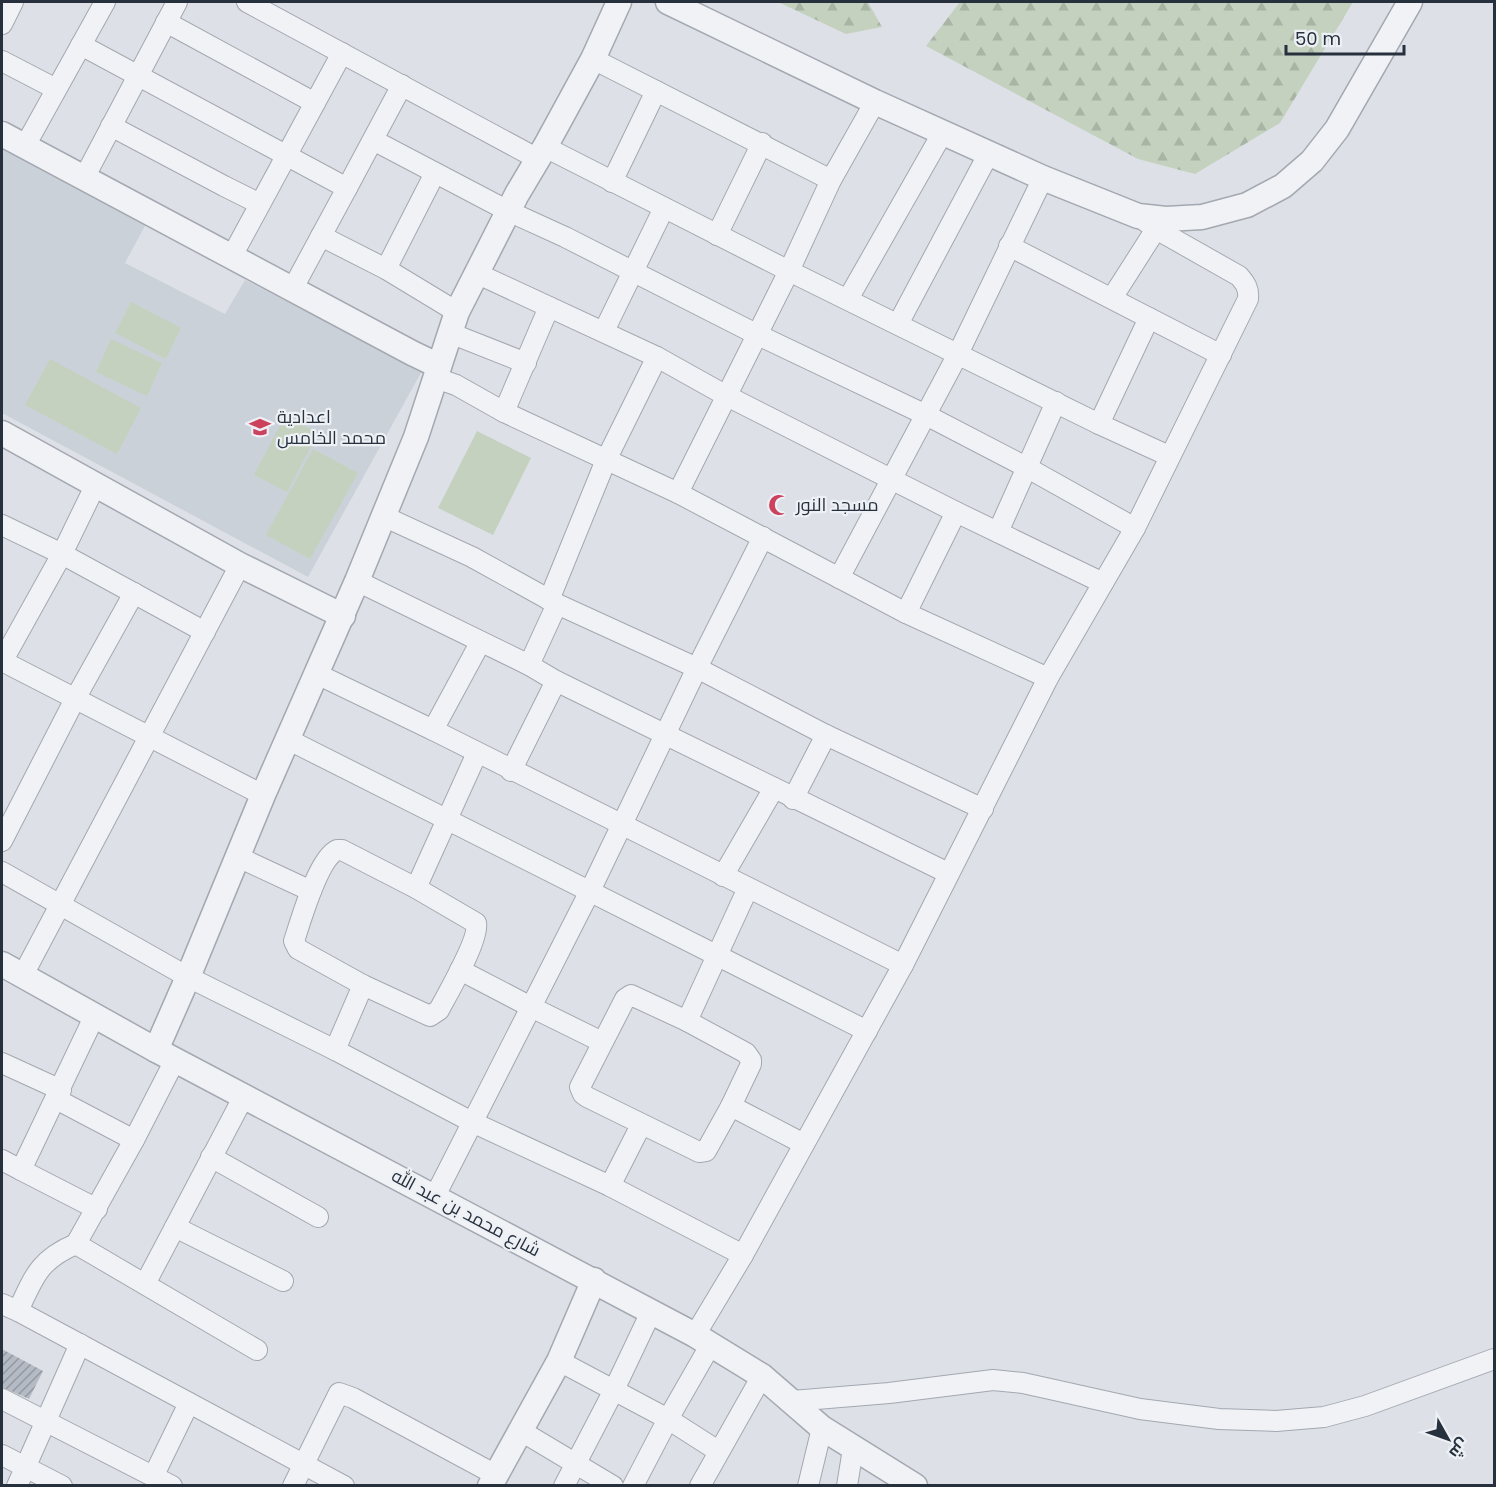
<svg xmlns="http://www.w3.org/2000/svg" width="1496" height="1487" viewBox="0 0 1496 1487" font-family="Poppins,Cairo,sans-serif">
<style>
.built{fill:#cbd1d9}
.forest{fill:url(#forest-firs)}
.garden{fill:#c4d1be}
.building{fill:url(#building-hatch)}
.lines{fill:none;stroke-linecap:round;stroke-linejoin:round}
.minor-casing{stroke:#a3a8b1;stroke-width:22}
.tertiary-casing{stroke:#a3a8b1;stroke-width:27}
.minor{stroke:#f0f2f5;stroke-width:20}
.tertiary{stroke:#f0f2f5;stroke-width:24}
.labels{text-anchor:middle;stroke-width:4.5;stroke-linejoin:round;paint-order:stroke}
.poi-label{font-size:18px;fill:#27303d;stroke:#edf0f5;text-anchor:start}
.street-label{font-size:18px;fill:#27303d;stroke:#edf0f5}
</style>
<defs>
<pattern id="forest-firs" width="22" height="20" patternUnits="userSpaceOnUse" patternTransform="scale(1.5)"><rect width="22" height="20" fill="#c4d1be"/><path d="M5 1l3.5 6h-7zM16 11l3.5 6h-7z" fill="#a8b4a4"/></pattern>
<pattern id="building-hatch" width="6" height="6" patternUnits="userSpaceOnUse" patternTransform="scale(1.5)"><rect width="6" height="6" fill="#b5bbc4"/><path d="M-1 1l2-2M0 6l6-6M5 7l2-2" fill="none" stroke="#9398a0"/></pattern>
</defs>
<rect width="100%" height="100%" fill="#dde1e7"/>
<path class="built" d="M 2,144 L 147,222 L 125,263 L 225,314 L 245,280 L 422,371 L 308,577 L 2,413 Z"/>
<g class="forest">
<path d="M 778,2 L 868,2 L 882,27 L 846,34 Z"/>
<path d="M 960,2 L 1353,2 L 1280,123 L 1195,174 L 1138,159 L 926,46 Z"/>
</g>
<g class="garden">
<path d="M 131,302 L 181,328 L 166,359 L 115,333 Z"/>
<path d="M 111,339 L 162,363 L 147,396 L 96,372 Z"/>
<path d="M 50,359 L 141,408 L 117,454 L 25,405 Z"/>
<path d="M 285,416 L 318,433 L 287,492 L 254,475 Z"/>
<path d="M 477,431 L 531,458 L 493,535 L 438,508 Z"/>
<path d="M 313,449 L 358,473 L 310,559 L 266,535 Z"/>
</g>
<path class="building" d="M 2,1349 L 43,1371 L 29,1399 L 2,1387 Z"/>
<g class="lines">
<defs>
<g id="minor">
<path d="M 247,2 L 538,159"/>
<path d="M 166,22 L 315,103"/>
<path d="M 2,24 L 13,2"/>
<path d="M 81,45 L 347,188 L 293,288"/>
<path d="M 593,59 L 831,180"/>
<path d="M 2,61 L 56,89"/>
<path d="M 111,126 L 224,186 L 260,204"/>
<path d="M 373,140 L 508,211 L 565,237 L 756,334 L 926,415 L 1026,467 L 1135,528"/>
<path d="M 25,146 L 105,2"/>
<path d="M 545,147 L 789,271 L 1099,424 L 1169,456"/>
<path d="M 435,173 L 386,269 L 457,312"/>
<path d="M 84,178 L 177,2"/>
<path d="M 612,182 L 656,91"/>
<path d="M 347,188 L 402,85"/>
<path d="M 717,235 L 762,143"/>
<path d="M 321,236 L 386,269"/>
<path d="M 1009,246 L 1221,355"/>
<path d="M 232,256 L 342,53"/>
<path d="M 476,273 L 657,357 L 725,395 L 956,512 L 1103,583"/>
<path d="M 1112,298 L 1156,229"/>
<path d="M 848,299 L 943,132"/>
<path d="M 898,324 L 989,153"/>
<path d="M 604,331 L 664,208"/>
<path d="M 450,333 L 526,363"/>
<path d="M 436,378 L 456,385 L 504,412 L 678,493 L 906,613 L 1048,678"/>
<path d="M 504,412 L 549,307"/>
<path d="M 1099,424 L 1149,318"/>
<path d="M 678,493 L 789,271 L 831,180 L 875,102"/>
<path d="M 383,516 L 472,557 L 557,604 L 697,668 L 826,735 L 983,809"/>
<path d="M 2,525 L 62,554 L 205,632"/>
<path d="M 998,532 L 1056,402"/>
<path d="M 839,578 L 958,354 L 1043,178"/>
<path d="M 357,581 L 529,665 L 556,681 L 948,873"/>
<path d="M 549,600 L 606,460 L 657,357"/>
<path d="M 906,613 L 956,512"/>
<path d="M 2,661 L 263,795"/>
<path d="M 2,662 L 62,554 L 95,486"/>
<path d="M 529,665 L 557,604"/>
<path d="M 317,674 L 433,730 L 480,643"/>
<path d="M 433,730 L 903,965"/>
<path d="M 289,740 L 867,1031"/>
<path d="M 511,771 L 556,681"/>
<path d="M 793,799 L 826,735"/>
<path d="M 2,841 L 75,699 L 134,593"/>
<path d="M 337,850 L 342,850 L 416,888 L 476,923 C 480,938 447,995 439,1010 L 430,1016 L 363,985 L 298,949 L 294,941 C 301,920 318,859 337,850 Z"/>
<path d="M 238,857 L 311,891"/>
<path d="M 2,872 L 188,977 L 335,1050 L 472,1122 L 610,1186 L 743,1255"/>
<path d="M 723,876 L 774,788"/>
<path d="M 416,888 L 477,753"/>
<path d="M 460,970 L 531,1007 L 602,1042"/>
<path d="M 23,975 L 240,565"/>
<path d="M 631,995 L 687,1021 L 746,1053 L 751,1060 L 751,1064 L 731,1106 L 706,1151 L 699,1152 L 587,1097 L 583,1094 L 580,1087 L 625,999 Z"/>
<path d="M 95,1015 L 21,1170 L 97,1209"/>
<path d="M 687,1021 L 748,888"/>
<path d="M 335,1050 L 363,985"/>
<path d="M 175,1060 L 134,1140 L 76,1244 L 257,1350"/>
<path d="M 2,1063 L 61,1090"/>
<path d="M 56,1099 L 134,1140"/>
<path d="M 731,1106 L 804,1144"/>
<path d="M 211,1157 L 318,1217"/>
<path d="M 2,1160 L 21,1170"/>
<path d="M 610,1186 L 641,1125"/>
<path d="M 435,1196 L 590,891 L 697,668 L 763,537"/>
<path d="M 175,1227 L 283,1281"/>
<path d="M 145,1284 L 244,1096"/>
<path d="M 2,1304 L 18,1311 C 34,1276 40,1259 76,1244"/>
<path d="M 18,1311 L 344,1486"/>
<path d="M 695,1335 L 743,1255 L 903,965 L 1048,678 L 1135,528 L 1248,299 C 1249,289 1246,284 1239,276 L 1156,229 L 1138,216"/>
<path d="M 559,1361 L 668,1419 L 718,1451"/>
<path d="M 2,1399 L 172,1486"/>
<path d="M 792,1401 L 889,1393 L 993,1380 L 1023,1383 L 1140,1409 L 1219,1419 L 1276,1421 L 1324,1417 L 1365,1406 L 1494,1359"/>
<path d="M 521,1431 L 613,1486"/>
<path d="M 2,1455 L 62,1486"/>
<path d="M 154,1475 L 189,1403"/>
<path d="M 17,1486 L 80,1344"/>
<path d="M 293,1486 L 339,1393 L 353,1398 L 496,1475"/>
<path d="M 564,1486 L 614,1390 L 651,1312"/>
<path d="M 633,1486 L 668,1419 L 711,1344"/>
<path d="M 700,1486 L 762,1376"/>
<path d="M 808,1486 L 822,1428"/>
<path d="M 847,1486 L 853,1449"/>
</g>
<g id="tertiary">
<path d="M 668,2 L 875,102 L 1043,178 L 1138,216 L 1166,219 L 1202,217 L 1247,205 L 1283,186 L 1312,161 L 1337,129 L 1410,2"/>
<path d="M 2,134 L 412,353 L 439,366"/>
<path d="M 2,433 L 240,565 L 343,616"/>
<path d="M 2,964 L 156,1050 L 695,1335 L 762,1376 L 822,1428 L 915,1486"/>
<path d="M 156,1050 L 188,977 L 263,795 L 357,581 L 416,437 L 457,312 L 517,194 L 545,147 L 593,59 L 619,2"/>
<path d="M 490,1486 L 559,1361 L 594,1280"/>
</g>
</defs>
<use href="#minor" class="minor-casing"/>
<use href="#tertiary" class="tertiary-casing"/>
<use href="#minor" class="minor"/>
<use href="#tertiary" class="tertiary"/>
</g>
<defs>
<symbol id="school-bare" viewBox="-9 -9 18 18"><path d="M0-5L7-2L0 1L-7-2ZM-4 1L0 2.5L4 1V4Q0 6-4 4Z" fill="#cc425c" stroke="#edf0f5" stroke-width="2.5" paint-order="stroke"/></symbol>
<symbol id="mosque-bare" viewBox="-9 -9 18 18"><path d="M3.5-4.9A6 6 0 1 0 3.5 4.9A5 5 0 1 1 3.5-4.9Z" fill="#cc425c" stroke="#edf0f5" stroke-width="2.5" paint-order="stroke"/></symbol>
</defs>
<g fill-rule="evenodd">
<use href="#school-bare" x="245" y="412" width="30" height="30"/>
<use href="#mosque-bare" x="764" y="490" width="30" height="30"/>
</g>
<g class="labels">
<g class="poi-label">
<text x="277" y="423">اعدادية<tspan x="277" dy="21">محمد الخامس</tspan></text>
<text x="796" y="511">مسجد النور</text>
</g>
<g class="street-label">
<text transform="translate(466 1213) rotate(28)" y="6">شارع محمد بن عبد الله</text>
</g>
</g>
<rect width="1496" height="1487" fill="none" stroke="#27303d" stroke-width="6"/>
<g transform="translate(1448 1439) rotate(130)" stroke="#edf0f5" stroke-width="4.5" paint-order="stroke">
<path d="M0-4.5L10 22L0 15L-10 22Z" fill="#27303d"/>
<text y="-9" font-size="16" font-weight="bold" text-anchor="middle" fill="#27303d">ش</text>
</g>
<path d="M1286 45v9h118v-9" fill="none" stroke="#27303d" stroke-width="3"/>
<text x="1295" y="45" font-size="18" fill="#27303d" stroke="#edf0f5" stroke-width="4.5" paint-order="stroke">50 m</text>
</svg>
